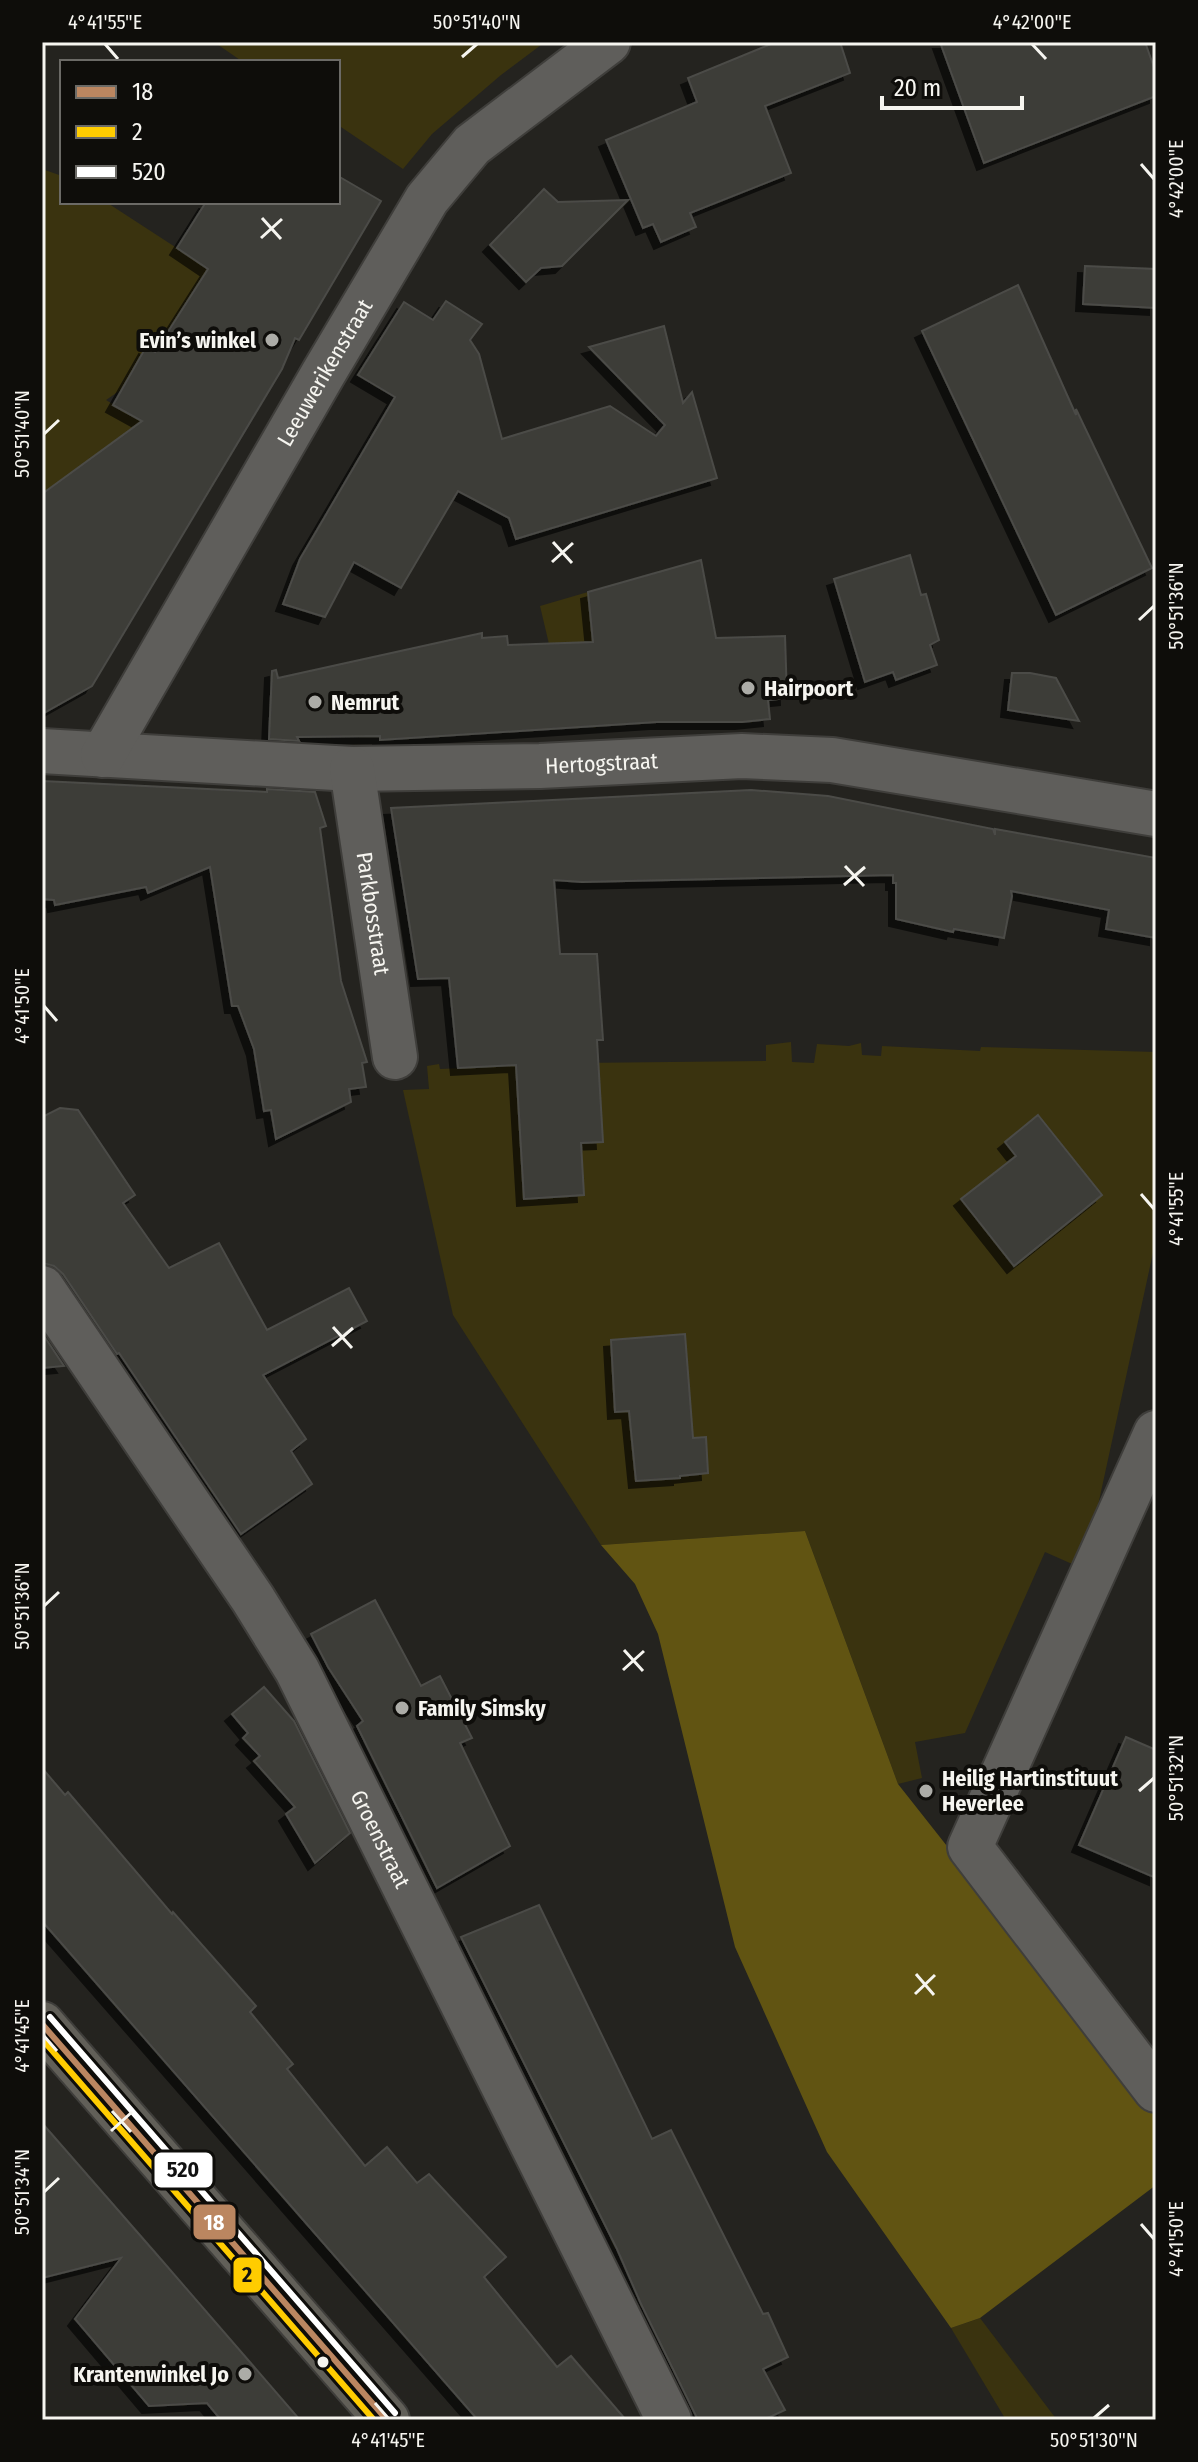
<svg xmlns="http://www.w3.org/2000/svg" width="1198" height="2462" viewBox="0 0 1198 2462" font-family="'Fira Sans Condensed',sans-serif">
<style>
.green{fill:#3a330f}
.forest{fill:#615412}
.building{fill:#3d3c39;stroke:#4b4b47;stroke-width:2;filter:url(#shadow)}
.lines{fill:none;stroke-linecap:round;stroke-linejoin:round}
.minor-casing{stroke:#3f3e3b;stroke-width:48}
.major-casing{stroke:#3f3e3b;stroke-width:48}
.minor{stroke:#5f5e5b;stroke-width:44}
.major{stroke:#615f58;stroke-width:44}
.bus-1-casing{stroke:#0e0d0a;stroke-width:12}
.bus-2-casing{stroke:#0e0d0a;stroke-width:12}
.bus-3-casing{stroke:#0e0d0a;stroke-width:12}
.bus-1{stroke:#bb8660;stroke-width:6}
.bus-2{stroke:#fc0;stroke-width:6}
.bus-3{stroke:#fff;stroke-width:6}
.ticks{fill:none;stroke:#f6f5f0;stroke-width:3}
.poi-dot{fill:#acaca7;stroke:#0e0d0a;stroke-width:3}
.bus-dot{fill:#f6f5f0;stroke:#0e0d0a;stroke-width:3}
.labels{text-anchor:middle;stroke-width:8;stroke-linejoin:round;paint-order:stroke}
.poi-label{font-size:22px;font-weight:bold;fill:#f6f5f0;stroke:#0e0d0a;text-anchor:start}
.street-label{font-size:22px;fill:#f6f5f0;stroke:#0e0d0a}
.line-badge{stroke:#0e0d0a;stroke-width:3}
.badge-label{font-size:22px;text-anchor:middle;font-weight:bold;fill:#fff}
.pale-badge-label{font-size:22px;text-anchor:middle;font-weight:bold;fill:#111}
.neatline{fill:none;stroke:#f6f5f0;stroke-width:3}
.ticks-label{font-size:20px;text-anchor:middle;fill:#f6f5f0}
</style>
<defs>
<filter id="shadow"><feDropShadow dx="-7" dy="7" stdDeviation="0" flood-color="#0009"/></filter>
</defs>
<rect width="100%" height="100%" fill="#24231f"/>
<g class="green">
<path d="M 214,42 L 545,42 L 501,75 L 432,134 L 403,169 L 338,125 L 338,62 L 243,62 Z"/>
<path d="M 42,169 L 62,176 L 62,202 L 106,202 L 209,269 L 166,338 L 131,383 L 106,400 L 132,416 L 141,404 L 160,414 L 42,520 Z"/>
<path d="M 588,592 L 594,657 L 549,644 L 540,606 Z"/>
<path d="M 791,1042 L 792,1062 L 814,1063 L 817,1044 L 849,1046 L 861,1043 L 862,1055 L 881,1056 L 882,1046 L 980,1051 L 981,1047 L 1156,1052 L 1156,1239 L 1097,1510 L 1079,1567 L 1045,1552 L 965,1733 L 915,1742 L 922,1778 L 898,1784 L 805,1531 L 601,1545 L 453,1315 L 403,1090 L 429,1089 L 427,1066 L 439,1064 L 440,1069 L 487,1067 L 487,1064 L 766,1061 L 766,1045 Z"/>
<path d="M 980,2318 L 1057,2420 L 1006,2420 L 951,2328 Z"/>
</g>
<path class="forest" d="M 805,1531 L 898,1784 L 1156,2111 L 1156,2185 L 980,2318 L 951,2328 L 827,2152 L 735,1947 L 658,1634 L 635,1584 L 601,1545 Z"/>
<g class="building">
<path d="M 776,42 L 840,42 L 850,73 L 765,106 L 791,173 L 690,213 L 696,227 L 661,242 L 653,224 L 643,228 L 606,140 L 697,102 L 688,78 Z"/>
<path d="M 940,42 L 1145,42 L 1156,73 L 1156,96 L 984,163 Z"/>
<path d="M 338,176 L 381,201 L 299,340 L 295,338 L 282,369 L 92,686 L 42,714 L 42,494 L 142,421 L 113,405 L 146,347 L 155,352 L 208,269 L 177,248 L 206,202 L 338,202 Z"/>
<path d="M 544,189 L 558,202 L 628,200 L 562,266 L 541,268 L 526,282 L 490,245 Z"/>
<path d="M 1085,266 L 1156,269 L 1156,308 L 1083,304 Z"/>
<path d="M 1018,285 L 1076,415 L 1076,409 L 1152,568 L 1056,615 L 922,331 Z"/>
<path d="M 446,301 L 482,324 L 470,340 L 479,354 L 502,439 L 610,406 L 656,436 L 665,425 L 589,347 L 664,326 L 683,403 L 692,392 L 717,478 L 516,539 L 509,518 L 458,491 L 401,588 L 354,562 L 325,617 L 283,604 L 300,559 L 395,397 L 358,375 L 404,302 L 433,320 Z"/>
<path d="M 910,555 L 921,595 L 926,594 L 939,640 L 930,645 L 937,665 L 896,680 L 893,672 L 865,682 L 834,579 Z"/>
<path d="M 701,560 L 716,638 L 785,636 L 787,698 L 768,700 L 770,719 L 742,722 L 657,722 L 380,740 L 380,736 L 297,737 L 299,741 L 269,739 L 272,671 L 276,670 L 278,678 L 482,633 L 482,638 L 507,636 L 508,645 L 593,642 L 588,592 Z"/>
<path d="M 1012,673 L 1030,673 L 1056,678 L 1079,721 L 1008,710 Z"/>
<path d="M 42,781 L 267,792 L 267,789 L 315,792 L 326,826 L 320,828 L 341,981 L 367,1062 L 362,1063 L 366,1087 L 349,1089 L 351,1102 L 276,1139 L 271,1110 L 264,1111 L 254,1049 L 238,1006 L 232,1006 L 210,867 L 148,893 L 146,887 L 55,905 L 54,900 L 42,899 Z"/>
<path d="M 751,790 L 828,796 L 993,829 L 995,835 L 995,829 L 1156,858 L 1156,938 L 1106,929 L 1109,910 L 1011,891 L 1012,896 L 1004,938 L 954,929 L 953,932 L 896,919 L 896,883 L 893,883 L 893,875 L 582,882 L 554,880 L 560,954 L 597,954 L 603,1040 L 597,1040 L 603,1142 L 581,1143 L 584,1195 L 524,1199 L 516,1065 L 458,1068 L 449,978 L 418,979 L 391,808 Z"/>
<path d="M 60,1108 L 78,1110 L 135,1195 L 123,1203 L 169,1268 L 219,1243 L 267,1330 L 349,1288 L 367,1321 L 263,1375 L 306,1439 L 291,1451 L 312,1484 L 241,1534 L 119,1353 L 117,1354 L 63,1274 L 54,1266 L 42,1263 L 42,1117 Z"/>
<path d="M 1038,1115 L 1102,1195 L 1014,1266 L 961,1199 L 1016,1156 L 1005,1142 Z"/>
<path d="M 42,1333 L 64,1366 L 42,1368 Z"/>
<path d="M 685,1334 L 693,1438 L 706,1437 L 708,1473 L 680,1476 L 680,1478 L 636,1481 L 629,1411 L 615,1412 L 611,1340 Z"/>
<path d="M 375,1600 L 421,1686 L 440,1676 L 472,1738 L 460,1743 L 510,1846 L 437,1888 L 357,1726 L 363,1721 L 328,1667 L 311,1634 Z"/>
<path d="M 264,1687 L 294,1721 L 350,1833 L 315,1863 L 286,1814 L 295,1807 L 254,1761 L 260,1756 L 243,1738 L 248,1733 L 232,1714 Z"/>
<path d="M 1126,1737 L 1156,1750 L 1156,1878 L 1079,1845 Z"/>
<path d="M 42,1768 L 65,1795 L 68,1792 L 172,1914 L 173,1912 L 256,2006 L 250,2012 L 293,2064 L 287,2069 L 365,2166 L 387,2147 L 417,2183 L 429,2174 L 506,2257 L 484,2277 L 557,2367 L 571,2356 L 626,2420 L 478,2420 L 42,1921 Z"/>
<path d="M 539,1905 L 652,2139 L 671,2130 L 763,2314 L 768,2313 L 788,2357 L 763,2369 L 785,2410 L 763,2420 L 698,2420 L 641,2304 L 617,2249 L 461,1937 Z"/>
<path d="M 42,2123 L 159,2257 L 300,2420 L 221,2420 L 207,2403 L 149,2406 L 75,2319 L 121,2258 L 42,2278 Z"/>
</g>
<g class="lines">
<defs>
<g id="minor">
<path id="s1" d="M 42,751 L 352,769 L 540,766 L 742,756 L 832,760 L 1156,814"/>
<path id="s2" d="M 103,755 L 323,374 L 427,199 L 472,145 L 608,42"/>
<path id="s3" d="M 352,769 L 395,1057"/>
<path id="s4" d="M 42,1288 L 253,1599 L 297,1670 L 669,2420"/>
<path d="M 1156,1433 L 970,1847 L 1156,2090"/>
</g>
<path id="major" d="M 42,2024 L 387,2420"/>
</defs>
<use href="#minor" class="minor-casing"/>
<use href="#major" class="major-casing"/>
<use href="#minor" class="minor"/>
<use href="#major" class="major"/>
<defs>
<path id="bus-1" d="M 42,2024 L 387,2420"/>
<path id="bus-2" d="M 42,2039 L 374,2420"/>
<path id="bus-3" d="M 50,2017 L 395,2413"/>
</defs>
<use href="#bus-1" class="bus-1-casing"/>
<use href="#bus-2" class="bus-2-casing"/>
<use href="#bus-3" class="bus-3-casing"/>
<use href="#bus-1" class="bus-1"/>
<use href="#bus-2" class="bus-2"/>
<use href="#bus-3" class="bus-3"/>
</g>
<path class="ticks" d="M 105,44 L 118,59M 1032,44 L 1046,59M 462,57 L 477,44M 1141,164 L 1154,179M 262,218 L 281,239M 261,238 L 282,219M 44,434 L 59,420M 553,542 L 572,563M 552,562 L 573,543M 1139,620 L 1154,606M 845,866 L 864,886M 844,885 L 865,867M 44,1006 L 57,1021M 1141,1194 L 1154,1209M 333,1327 L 352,1348M 332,1346 L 353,1328M 44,1606 L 59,1592M 624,1650 L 643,1671M 623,1670 L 644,1651M 1139,1791 L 1154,1778M 916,1974 L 934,1995M 915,1994 L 935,1975M 44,2036 L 57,2051M 112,2111 L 131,2132M 111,2131 L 132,2112M 44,2192 L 59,2178M 1141,2224 L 1154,2239M 375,2403 L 388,2418M 1094,2418 L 1109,2405"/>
<g class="poi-dot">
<circle cx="272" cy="340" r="8"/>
<circle cx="748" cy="688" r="8"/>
<circle cx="315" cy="702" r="8"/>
<circle cx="402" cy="1708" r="8"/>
<circle cx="926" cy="1791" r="8"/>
<circle cx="245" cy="2374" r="8"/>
</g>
<circle class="bus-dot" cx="323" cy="2362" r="7"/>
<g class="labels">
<g class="poi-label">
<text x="256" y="348" text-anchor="end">Evin’s winkel</text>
<text x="764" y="696">Hairpoort</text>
<text x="331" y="710">Nemrut</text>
<text x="418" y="1716">Family Simsky</text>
<text x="942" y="1786">Heilig Hartinstituut<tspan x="942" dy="25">Heverlee</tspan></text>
<text x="229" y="2382" text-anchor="end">Krantenwinkel Jo</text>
</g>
<g class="street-label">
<text dy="8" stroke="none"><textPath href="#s2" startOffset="442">Leeuwerikenstraat</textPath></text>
<text dy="8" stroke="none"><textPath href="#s1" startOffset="560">Hertogstraat</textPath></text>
<text dy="8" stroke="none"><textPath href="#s3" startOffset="146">Parkbosstraat</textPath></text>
<text dy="8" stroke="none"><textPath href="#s4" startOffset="648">Groenstraat</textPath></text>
</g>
</g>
<g class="line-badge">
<rect x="153" y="2151" width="61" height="38" rx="8" fill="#fff"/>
<rect x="192" y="2203" width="45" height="38" rx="8" fill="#bb8660"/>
<rect x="232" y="2256" width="31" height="38" rx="8" fill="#fc0"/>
</g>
<g class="badge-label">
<text x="214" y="2230">18</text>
</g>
<g class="pale-badge-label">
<text x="183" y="2177">520</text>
<text x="247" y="2282">2</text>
</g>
<rect width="1198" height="2462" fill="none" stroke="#0e0d0a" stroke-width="88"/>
<rect x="60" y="60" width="280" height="144" fill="#0e0d0a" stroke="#6b6a66" stroke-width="2"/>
<rect x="76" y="86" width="40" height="12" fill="#bb8660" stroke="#6b6a66" stroke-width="2"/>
<text x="132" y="100" font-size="24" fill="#f6f5f0">18</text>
<rect x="76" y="126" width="40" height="12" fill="#ffcc00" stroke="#6b6a66" stroke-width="2"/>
<text x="132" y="140" font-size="24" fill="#f6f5f0">2</text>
<rect x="76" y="166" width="40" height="12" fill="#ffffff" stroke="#6b6a66" stroke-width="2"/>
<text x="132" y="180" font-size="24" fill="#f6f5f0">520</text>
<path d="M882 96v12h140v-12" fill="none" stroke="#f6f5f0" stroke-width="4"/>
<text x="894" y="96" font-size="24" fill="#f6f5f0" stroke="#0e0d0a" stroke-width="6" paint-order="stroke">20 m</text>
<rect x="44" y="44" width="1110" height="2374" class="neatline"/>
<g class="ticks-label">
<text x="105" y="29">4°41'55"E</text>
<text x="477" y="29">50°51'40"N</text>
<text x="1032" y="29">4°42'00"E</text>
<text transform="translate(1176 179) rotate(-90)" y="7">4°42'00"E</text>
<text transform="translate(22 434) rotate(-90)" y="7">50°51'40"N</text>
<text transform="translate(1176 606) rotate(-90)" y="7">50°51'36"N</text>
<text transform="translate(22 1006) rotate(-90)" y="7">4°41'50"E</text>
<text transform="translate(1176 1209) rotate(-90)" y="7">4°41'55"E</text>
<text transform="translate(22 1606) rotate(-90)" y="7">50°51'36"N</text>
<text transform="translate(1176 1778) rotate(-90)" y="7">50°51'32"N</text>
<text transform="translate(22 2036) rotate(-90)" y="7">4°41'45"E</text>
<text transform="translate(22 2192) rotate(-90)" y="7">50°51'34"N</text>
<text transform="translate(1176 2239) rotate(-90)" y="7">4°41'50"E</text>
<text x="388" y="2447">4°41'45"E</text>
<text x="1094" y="2447">50°51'30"N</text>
</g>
</svg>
